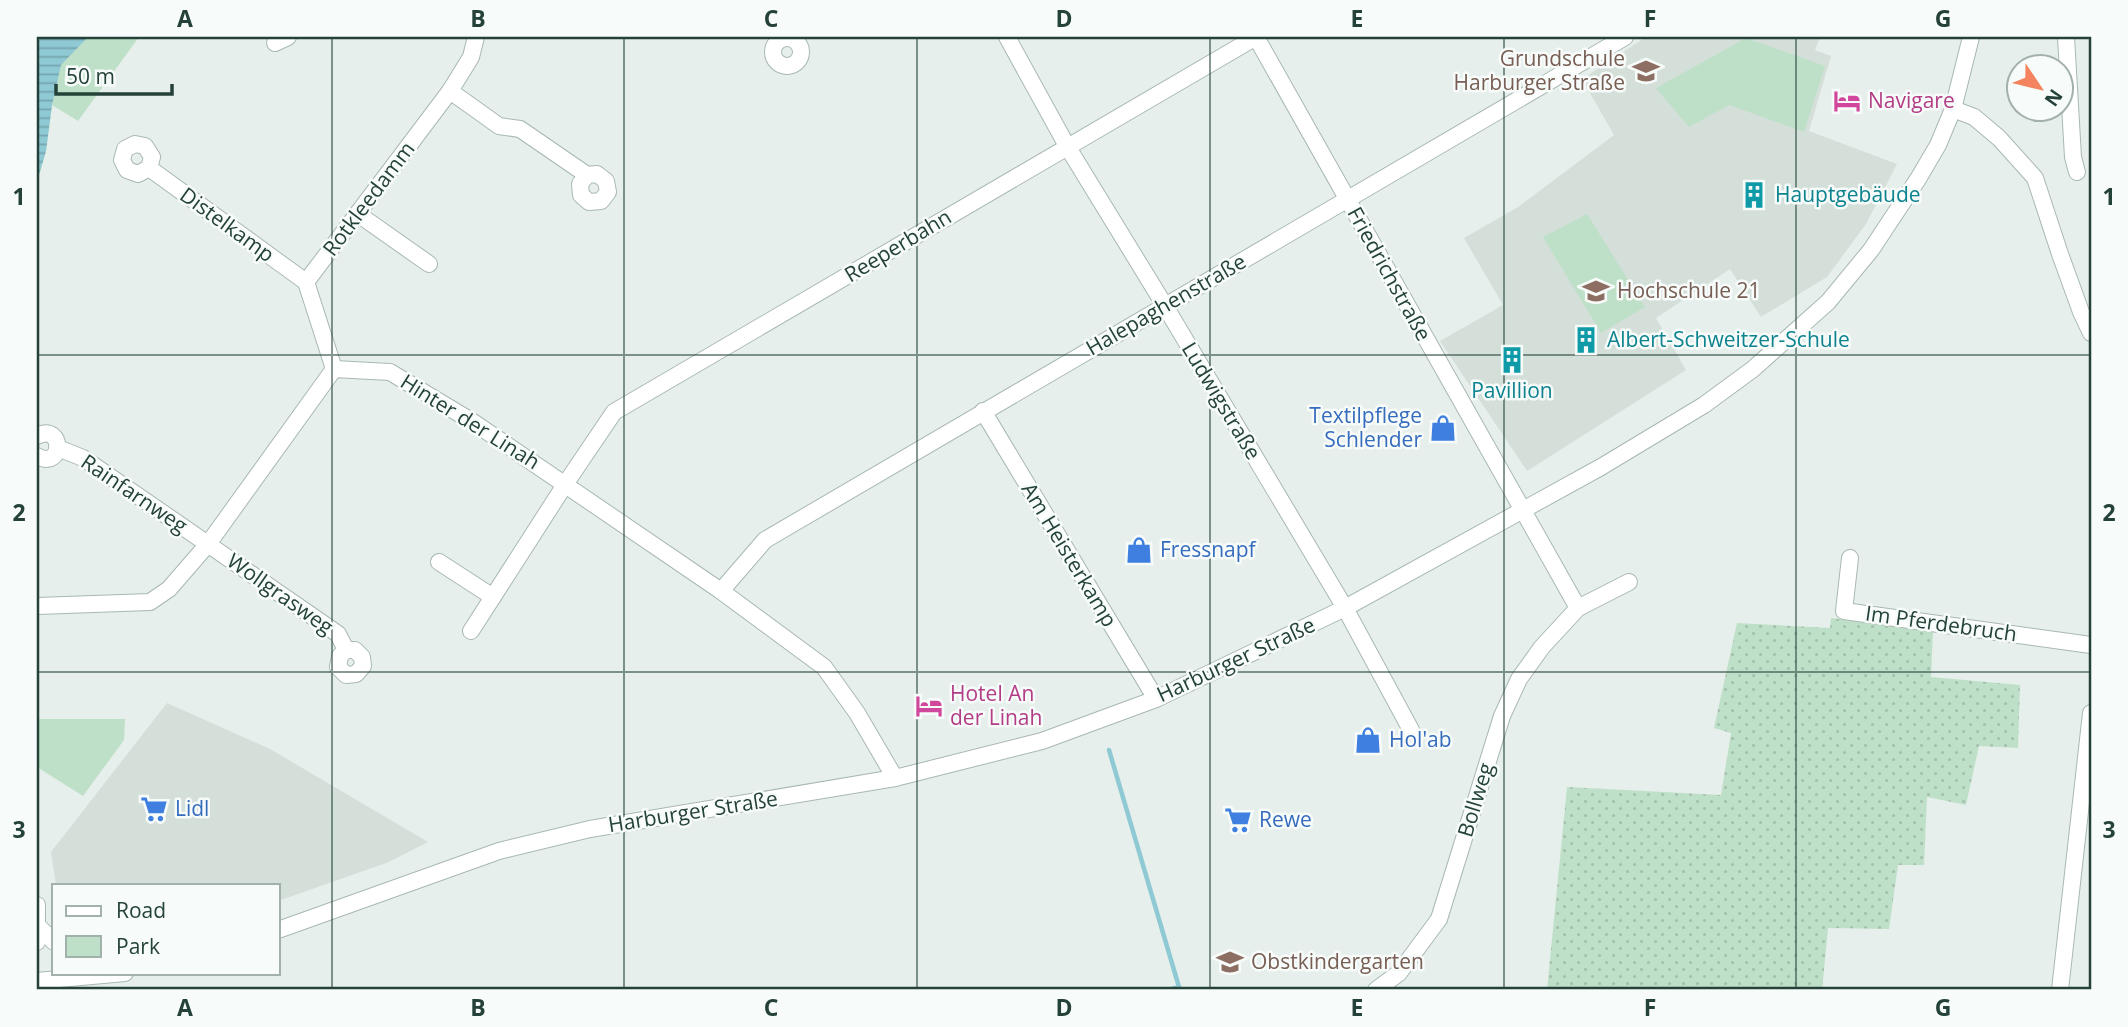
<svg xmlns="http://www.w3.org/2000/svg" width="2128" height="1027" viewBox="0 0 2128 1027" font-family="'Open Sans',sans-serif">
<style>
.built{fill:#d4dfda}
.grass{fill:url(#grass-dots)}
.park{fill:#bfe0c8}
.water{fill:url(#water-rules)}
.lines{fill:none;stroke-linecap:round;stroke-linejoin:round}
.stream{stroke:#8ec9d4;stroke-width:4.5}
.minor-casing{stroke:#a8b8b2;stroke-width:18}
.minor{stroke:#fff;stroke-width:16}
.grid{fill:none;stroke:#24423a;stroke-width:2;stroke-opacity:0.55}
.labels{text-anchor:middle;stroke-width:5;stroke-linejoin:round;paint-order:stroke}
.education-label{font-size:21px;fill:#785e54;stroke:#f7fbf9;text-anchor:start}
.hotel-label{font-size:21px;fill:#b23c85;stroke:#f7fbf9;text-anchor:start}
.culture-label{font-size:21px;fill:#0d838f;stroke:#f7fbf9;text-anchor:start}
.street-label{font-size:21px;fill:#24423a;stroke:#f7fbf9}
.shop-label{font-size:21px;fill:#366cbe;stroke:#f7fbf9;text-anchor:start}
.neatline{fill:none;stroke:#24423a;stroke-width:2.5}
.grid-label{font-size:23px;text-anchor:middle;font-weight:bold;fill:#24423a}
</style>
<defs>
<pattern id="grass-dots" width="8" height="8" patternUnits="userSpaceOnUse" patternTransform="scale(1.75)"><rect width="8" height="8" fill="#bfe0c8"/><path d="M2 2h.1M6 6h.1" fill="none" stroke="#a4c1ad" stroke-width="1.8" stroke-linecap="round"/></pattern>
<pattern id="water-rules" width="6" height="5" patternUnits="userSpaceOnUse" patternTransform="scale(1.75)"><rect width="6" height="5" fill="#8ec9d4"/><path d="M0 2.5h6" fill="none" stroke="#74a5ad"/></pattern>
</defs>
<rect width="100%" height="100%" fill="#e6efeb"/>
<g class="built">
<path d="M 1646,37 L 1820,37 L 1815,50 L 1831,56 L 1809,131 L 1897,164 L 1866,224 L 1827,277 L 1761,317 L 1730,269 L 1656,318 L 1686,370 L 1527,471 L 1440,341 L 1503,305 L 1464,238 L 1518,207 L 1614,135 L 1582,79 Z"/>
<path d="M 167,703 L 270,749 L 428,842 L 389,862 L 278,901 L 278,885 L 56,885 L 51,852 Z"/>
</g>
<path class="grass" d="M 1831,618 L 1933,632 L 1931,677 L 2020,685 L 2018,748 L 1979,746 L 1966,805 L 1927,797 L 1924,865 L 1898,865 L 1889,929 L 1828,928 L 1822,990 L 1547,990 L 1567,787 L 1721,795 L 1731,733 L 1714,728 L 1737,623 L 1830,628 Z"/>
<g class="park">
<path d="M 37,37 L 139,37 L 78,121 L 52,105 L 46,151 L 37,182 Z"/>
<path d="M 1746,38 L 1825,66 L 1804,132 L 1729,105 L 1689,127 L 1656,88 Z"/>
<path d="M 1587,214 L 1645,307 L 1601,333 L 1543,237 Z"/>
<path d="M 37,719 L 125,719 L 124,740 L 83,796 L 37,767 Z"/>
</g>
<path class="water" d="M 41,37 L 88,37 L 61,65 L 52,105 L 46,151 L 37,182 L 37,44 Z"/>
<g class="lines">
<path class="stream" d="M 1109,750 L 1179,987 L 1169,990"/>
<defs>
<g id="minor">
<path d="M 1007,37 L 1067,146 L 1165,306 L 1345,608 L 1411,730"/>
<path d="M 1256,37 L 1578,608 L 1542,647 L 1519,679 L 1502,716 L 1439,919 L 1399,973 L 1376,990"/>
<path d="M 2066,37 L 2073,157 L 2077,172"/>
<circle cx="787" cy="52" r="14"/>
<path d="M 275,43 L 288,37"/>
<path d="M 450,91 L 499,126 L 520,129 L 587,175 L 580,184 L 581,195 L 589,202 L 601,201 L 608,192 L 606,181 L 597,174 L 587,175"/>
<path d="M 1953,109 L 1974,117 L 1999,138 L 2035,178 L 2060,254 L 2081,312 L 2091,333"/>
<path d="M 149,168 L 138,174 L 127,170 L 122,160 L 125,149 L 135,144 L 145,146 L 152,157 L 149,168 L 306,282"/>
<path d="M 358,214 L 429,264"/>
<path d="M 334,369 L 306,282 L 450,91 L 471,57 L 476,37"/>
<path d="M 983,411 L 1156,699"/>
<path d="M 37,436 C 64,422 64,471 37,456"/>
<path d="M 58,448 L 83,458 L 338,634 L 346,650 L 340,656 L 338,667 L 346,675 L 356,674 L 363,666 L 362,657 L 355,650 L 346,650"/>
<path d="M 1850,558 L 1844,611 L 2091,645"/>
<path d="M 439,562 L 493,597"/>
<path d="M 721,591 L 765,540 L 1625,37"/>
<path d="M 37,606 L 150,602 L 169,589 L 208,544 L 334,369 L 390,372 L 473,422 L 721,591 L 824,667 L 857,713 L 895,778"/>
<path d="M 1578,608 L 1629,582"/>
<path d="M 471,631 L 566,483 L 614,412 L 1256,37"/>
<path d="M 37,905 L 37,942"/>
<path d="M 37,925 L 54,942"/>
<path d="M 278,930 L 499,851 L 590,829 L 895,778 L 1042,741 L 1156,699 L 1345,608 L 1601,467 L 1704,405 L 1753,369 L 1828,302 L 1871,250 L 1918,179 L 1938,145 L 1953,109 L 1971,37"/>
<path d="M 37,981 L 125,973"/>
<path d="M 2060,990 L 2091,713"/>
</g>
</defs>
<use href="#minor" class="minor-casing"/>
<use href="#minor" class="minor"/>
</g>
<path class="grid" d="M 332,37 L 332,990M 624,37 L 624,990M 917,37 L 917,990M 1210,37 L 1210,990M 1504,37 L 1504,990M 1796,37 L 1796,990M 37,355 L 2091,355M 37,672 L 2091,672"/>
<defs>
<symbol id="school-bare" viewBox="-9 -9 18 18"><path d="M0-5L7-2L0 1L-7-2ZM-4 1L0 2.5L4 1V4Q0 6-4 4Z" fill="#8d6e63" stroke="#f7fbf9" stroke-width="2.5" paint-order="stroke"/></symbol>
<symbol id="hotel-bare" viewBox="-9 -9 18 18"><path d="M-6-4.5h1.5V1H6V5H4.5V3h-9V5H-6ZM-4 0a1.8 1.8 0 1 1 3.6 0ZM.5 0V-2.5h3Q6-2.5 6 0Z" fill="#d1479c" stroke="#f7fbf9" stroke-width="2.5" paint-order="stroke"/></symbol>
<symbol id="building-bare" viewBox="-9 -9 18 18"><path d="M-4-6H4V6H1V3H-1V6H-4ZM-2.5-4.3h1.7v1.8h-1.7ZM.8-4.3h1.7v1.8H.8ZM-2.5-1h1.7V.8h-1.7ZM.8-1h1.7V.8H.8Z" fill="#0f9aa8" stroke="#f7fbf9" stroke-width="2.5" paint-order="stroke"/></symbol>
<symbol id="university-bare" viewBox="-9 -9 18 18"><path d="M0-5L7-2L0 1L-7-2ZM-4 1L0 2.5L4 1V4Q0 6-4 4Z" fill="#8d6e63" stroke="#f7fbf9" stroke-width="2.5" paint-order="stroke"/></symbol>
<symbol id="shop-bare" viewBox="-9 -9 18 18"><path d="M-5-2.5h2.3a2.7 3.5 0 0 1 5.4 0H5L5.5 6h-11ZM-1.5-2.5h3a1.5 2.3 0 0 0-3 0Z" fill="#3f7fe0" stroke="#f7fbf9" stroke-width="2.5" paint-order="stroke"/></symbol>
<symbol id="supermarket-bare" viewBox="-9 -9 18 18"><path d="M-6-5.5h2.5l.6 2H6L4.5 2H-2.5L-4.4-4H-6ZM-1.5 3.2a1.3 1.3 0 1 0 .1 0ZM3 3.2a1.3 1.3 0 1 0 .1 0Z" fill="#3f7fe0" stroke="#f7fbf9" stroke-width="2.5" paint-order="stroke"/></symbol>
</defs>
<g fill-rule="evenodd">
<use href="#school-bare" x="1627" y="52" width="38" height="38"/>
<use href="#hotel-bare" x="1828" y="82" width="38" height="38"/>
<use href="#building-bare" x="1735" y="176" width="38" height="38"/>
<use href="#university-bare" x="1577" y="272" width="38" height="38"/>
<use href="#building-bare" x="1567" y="321" width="38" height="38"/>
<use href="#building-bare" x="1493" y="341" width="38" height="38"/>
<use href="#shop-bare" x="1424" y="409" width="38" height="38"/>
<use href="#shop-bare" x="1120" y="531" width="38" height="38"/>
<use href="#hotel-bare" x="910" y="687" width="38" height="38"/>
<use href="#shop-bare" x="1349" y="721" width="38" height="38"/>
<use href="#supermarket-bare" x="135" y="790" width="38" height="38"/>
<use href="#supermarket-bare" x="1219" y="801" width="38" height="38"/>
<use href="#school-bare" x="1211" y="943" width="38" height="38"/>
</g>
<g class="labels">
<g class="education-label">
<text x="1625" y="66" text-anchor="end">Grundschule<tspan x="1625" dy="24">Harburger Straße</tspan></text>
<text x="1617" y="298">Hochschule 21</text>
<text x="1251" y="969">Obstkindergarten</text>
</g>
<g class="hotel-label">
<text x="1868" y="108">Navigare</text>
<text x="950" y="701">Hotel An<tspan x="950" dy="24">der Linah</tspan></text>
</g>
<g class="culture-label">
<text x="1775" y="202">Hauptgebäude</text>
<text x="1607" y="347">Albert-Schweitzer-Schule</text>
<text x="1512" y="398" text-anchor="middle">Pavillion</text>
</g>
<g class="street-label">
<text transform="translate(369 199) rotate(-53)" y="7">Rotkleedamm</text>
<text transform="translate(227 225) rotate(36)" y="7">Distelkamp</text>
<text transform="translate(898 246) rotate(-31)" y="7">Reeperbahn</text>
<text transform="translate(1389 274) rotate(61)" y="7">Friedrichstraße</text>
<text transform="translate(1166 305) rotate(-30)" y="7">Halepaghenstraße</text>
<text transform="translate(1221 401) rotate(59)" y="7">Ludwigstraße</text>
<text transform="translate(470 422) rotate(32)" y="7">Hinter der Linah</text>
<text transform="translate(134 494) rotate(34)" y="7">Rainfarnweg</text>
<text transform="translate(1069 555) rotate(59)" y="7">Am Heisterkamp</text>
<text transform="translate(280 594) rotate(35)" y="7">Wollgrasweg</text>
<text transform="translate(1941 624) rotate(8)" y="7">Im Pferdebruch</text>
<text transform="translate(1236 660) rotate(-25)" y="7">Harburger Straße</text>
<text transform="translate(1476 800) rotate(-73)" y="7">Bollweg</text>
<text transform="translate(693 812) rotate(-9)" y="7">Harburger Straße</text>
</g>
<g class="shop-label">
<text x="1422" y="423" text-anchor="end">Textilpflege<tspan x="1422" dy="24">Schlender</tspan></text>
<text x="1160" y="557">Fressnapf</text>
<text x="1389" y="747">Hol'ab</text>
<text x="175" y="816">Lidl</text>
<text x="1259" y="827">Rewe</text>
</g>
</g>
<rect width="2128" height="1027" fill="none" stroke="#f7fbf9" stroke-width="77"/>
<rect x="52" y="884" width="228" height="91" fill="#f7fbf9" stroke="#a3b1ad" stroke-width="2"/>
<rect x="66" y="906" width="35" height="10" fill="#ffffff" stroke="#a3b1ad" stroke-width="2"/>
<text x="116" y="918" font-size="21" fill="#24423a">Road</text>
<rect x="66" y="936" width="35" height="21" fill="#bfe0c8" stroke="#a3b1ad" stroke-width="2"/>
<text x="116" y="954" font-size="21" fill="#24423a">Park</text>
<g transform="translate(2040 88) rotate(125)"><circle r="33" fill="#f7fbf9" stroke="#a3b1ad" stroke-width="2"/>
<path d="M0-5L12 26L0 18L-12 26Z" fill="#f4845f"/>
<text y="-10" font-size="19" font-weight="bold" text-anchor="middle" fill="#24423a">N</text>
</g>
<path d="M56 84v10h116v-10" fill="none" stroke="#24423a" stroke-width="3.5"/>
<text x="66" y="84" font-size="21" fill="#24423a" stroke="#f7fbf9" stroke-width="5" paint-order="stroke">50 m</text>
<rect x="38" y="38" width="2052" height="950" class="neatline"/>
<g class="grid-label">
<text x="185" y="27">A</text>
<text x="478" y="27">B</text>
<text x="771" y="27">C</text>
<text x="1064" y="27">D</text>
<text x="1357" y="27">E</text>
<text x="1650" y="27">F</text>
<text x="1943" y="27">G</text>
<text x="19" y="205">1</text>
<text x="2109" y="205">1</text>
<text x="19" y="521">2</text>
<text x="2109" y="521">2</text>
<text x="19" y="838">3</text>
<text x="2109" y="838">3</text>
<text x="185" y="1016">A</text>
<text x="478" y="1016">B</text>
<text x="771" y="1016">C</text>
<text x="1064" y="1016">D</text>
<text x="1357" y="1016">E</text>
<text x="1650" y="1016">F</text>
<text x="1943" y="1016">G</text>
</g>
</svg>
